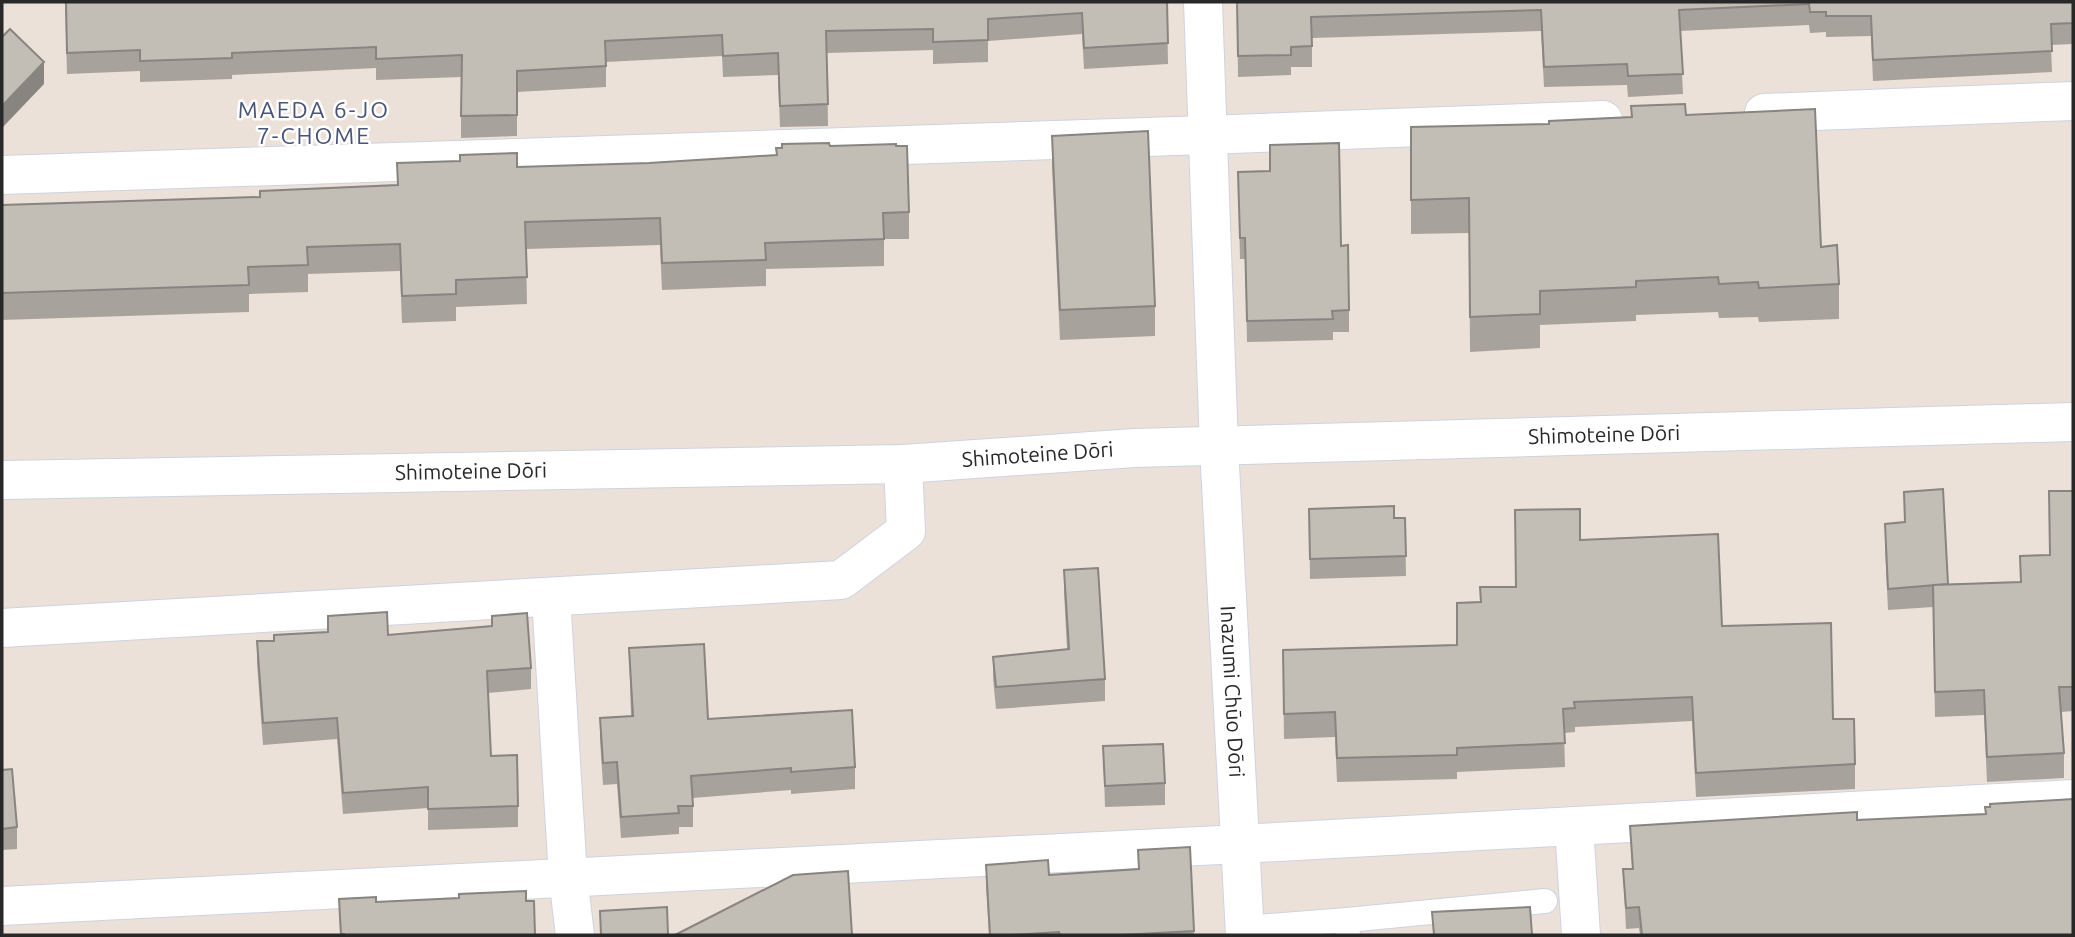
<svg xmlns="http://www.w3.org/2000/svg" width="2075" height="937" viewBox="0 0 2075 937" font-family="Ubuntu,sans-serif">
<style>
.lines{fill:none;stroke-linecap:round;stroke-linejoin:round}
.lane-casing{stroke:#ced3e1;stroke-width:26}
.street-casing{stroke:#ced3e1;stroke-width:40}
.secondary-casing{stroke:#ced3e1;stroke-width:40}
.lane{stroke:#fff;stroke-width:24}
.street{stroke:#fff;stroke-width:38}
.secondary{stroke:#fff;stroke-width:38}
.wall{fill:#a7a39c}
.shaded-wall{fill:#88847f}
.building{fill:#c2bdb5;stroke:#88847f;stroke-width:2}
.labels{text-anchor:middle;stroke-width:5;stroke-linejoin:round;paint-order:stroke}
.street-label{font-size:21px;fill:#282828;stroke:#fff}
.neighbourhood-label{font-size:23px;letter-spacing:2px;fill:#485478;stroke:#fff}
</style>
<rect width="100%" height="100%" fill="#ebe1d9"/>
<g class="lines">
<defs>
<g id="lane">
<path d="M 1347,920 L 1545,901"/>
<path d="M 1245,928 L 1347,920 L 1348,935"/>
</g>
<g id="street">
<path d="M 1203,2 L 1219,447"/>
<path d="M 1764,113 L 2073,101"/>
<path d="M 2,175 L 1207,135 L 1603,120"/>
<path d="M 551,597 L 568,877 L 575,935"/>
<path d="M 2,628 L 841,580 L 906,531 L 903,464"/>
<path d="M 1574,826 L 1581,935"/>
<path d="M 2,906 L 1240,844 L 2073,799"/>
</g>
<g id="secondary">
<path id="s1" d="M 1219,447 L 1245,935"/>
<path id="s2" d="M 2,480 L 903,464 L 1134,448 L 2073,422"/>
</g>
</defs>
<use href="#lane" class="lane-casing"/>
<use href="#street" class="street-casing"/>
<use href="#secondary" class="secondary-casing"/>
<use href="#lane" class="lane"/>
<use href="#street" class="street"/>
<use href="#secondary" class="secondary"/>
</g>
<g class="wall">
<path d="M 65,2 L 1167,2 L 1168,64 L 1084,69 L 1082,34 L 988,41 L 988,62 L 933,64 L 933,50 L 827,53 L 828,126 L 780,127 L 778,75 L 723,77 L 722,56 L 606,62 L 606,87 L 517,92 L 517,136 L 461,138 L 461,77 L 376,80 L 376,68 L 232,75 L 232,79 L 140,82 L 140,71 L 67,74 Z"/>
<path d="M 1237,2 L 2073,2 L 2073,44 L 2051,45 L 2052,72 L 1873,81 L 1871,36 L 1826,37 L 1826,32 L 1810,33 L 1809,25 L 1680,31 L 1683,94 L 1628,97 L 1627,85 L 1544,87 L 1541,31 L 1312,38 L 1312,67 L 1291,67 L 1291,75 L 1238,77 Z"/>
<path d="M 1631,106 L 1686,115 L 1821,247 L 1839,284 L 1839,319 L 1759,322 L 1758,317 L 1719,318 L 1718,312 L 1636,315 L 1636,321 L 1540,325 L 1540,348 L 1470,352 L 1469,233 L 1411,234 L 1411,127 L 1549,124 L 1631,117 Z"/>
<path d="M 1052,136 L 1155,306 L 1155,336 L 1060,340 L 1052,166 Z"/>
<path d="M 830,146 L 909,212 L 909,239 L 884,239 L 884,266 L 766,269 L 766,286 L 662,290 L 660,245 L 526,249 L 527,304 L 456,307 L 456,321 L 402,323 L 400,271 L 308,274 L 308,292 L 249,294 L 249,312 L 2,320 L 2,205 L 260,197 L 397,186 L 397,163 L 517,167 L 649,163 L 776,155 Z"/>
<path d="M 1238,172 L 1341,246 L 1349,310 L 1349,332 L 1333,332 L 1333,340 L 1247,342 L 1245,259 L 1240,259 Z"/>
<path d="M 2073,491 L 2073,711 L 2061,712 L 2064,753 L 2064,778 L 1987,782 L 1984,715 L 1935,717 L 1933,607 L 1888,610 L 1885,545 L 1885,524 L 1904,523 L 1904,492 L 1948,584 L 2020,582 L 2050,555 Z"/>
<path d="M 1309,509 L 1394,518 L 1405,518 L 1406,576 L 1310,579 Z"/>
<path d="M 1580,540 L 1722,626 L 1833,719 L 1855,764 L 1855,789 L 1696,797 L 1692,721 L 1575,727 L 1575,732 L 1564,733 L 1565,767 L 1457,772 L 1457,779 L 1337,782 L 1335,737 L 1284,739 L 1283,650 L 1457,645 L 1480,602 L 1516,587 Z"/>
<path d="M 1064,570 L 1105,679 L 1105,701 L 996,709 L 993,678 L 993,657 L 1067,649 L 1064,592 Z"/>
<path d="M 328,616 L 388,635 L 492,626 L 492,616 L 531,668 L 531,689 L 488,693 L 491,756 L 518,806 L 518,827 L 428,830 L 428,808 L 343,814 L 337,739 L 263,745 L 257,663 L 257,641 L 274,641 L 328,632 Z"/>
<path d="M 629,648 L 708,719 L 855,767 L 855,789 L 791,794 L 791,790 L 693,798 L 693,827 L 679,827 L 679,834 L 621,838 L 617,784 L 603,785 L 600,739 L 600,718 L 631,716 Z"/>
<path d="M 1103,746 L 1165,783 L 1165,805 L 1105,807 Z"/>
<path d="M 2,770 L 17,827 L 17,849 L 2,850 Z"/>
<path d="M 1857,820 L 2073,935 L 1640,935 L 1639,928 L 1626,929 L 1623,869 L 1632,869 L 1630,826 Z"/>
<path d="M 1190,847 L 1194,935 L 989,935 L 986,886 L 986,865 L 1049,875 L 1138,870 L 1138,850 Z"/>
<path d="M 339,899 L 376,902 L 526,901 L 535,935 L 340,935 Z"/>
</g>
<path class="shaded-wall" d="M 44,62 L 44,84 L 2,128 L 2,106 Z"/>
<g class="building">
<path d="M 66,2 L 1167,2 L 1168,43 L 1084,48 L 1082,13 L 988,19 L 988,40 L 933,42 L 933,29 L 826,31 L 828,104 L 780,106 L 778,53 L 723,56 L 722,35 L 605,41 L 606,66 L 517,71 L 517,115 L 461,116 L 462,55 L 376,59 L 376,47 L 232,53 L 232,58 L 140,61 L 140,50 L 67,53 Z"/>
<path d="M 1237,2 L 2073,2 L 2073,23 L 2051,24 L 2052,51 L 1873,60 L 1871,16 L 1826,16 L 1826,12 L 1810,12 L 1809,4 L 1679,10 L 1683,74 L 1628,76 L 1627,64 L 1544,67 L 1541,10 L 1311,17 L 1312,46 L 1291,47 L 1291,55 L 1238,56 Z"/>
<path d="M 10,29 L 44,62 L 2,106 L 2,37 Z"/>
<path d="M 1685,104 L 1686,115 L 1815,109 L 1821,247 L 1837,245 L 1839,284 L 1759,288 L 1758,282 L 1719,284 L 1718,277 L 1636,281 L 1636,287 L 1540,291 L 1540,314 L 1470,317 L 1469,198 L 1411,200 L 1411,127 L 1549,124 L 1549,121 L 1632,117 L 1631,106 Z"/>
<path d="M 1148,131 L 1155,306 L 1060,310 L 1052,136 Z"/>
<path d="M 829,143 L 830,146 L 896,144 L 896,146 L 907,146 L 909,212 L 883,213 L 884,239 L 765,243 L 766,260 L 662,263 L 660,218 L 525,222 L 527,277 L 456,280 L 456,294 L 402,296 L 400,244 L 307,247 L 308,265 L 248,267 L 249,285 L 2,293 L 2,205 L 260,197 L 260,191 L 398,185 L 397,163 L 460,161 L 460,155 L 517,153 L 517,167 L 649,163 L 777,155 L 776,148 L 782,148 L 782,144 Z"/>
<path d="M 1339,143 L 1341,246 L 1348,245 L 1349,310 L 1332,311 L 1333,319 L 1247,321 L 1245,238 L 1240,238 L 1238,172 L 1270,171 L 1270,145 Z"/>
<path d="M 1943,489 L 1948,584 L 1888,589 L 1885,524 L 1905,522 L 1904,492 Z"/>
<path d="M 2049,491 L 2073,491 L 2073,687 L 2059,687 L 2064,753 L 1987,757 L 1984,690 L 1935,692 L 1933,585 L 2021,582 L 2020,556 L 2050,555 Z"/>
<path d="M 1394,506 L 1394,518 L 1405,518 L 1406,556 L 1310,559 L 1309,509 Z"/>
<path d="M 1580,509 L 1580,540 L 1718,534 L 1722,626 L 1831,623 L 1833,719 L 1854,719 L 1855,764 L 1696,773 L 1692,697 L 1574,702 L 1575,708 L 1563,709 L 1565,743 L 1457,748 L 1457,755 L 1337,758 L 1335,712 L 1284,714 L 1283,650 L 1457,645 L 1457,603 L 1481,602 L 1480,587 L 1516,587 L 1515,510 Z"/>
<path d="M 1098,568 L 1105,679 L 996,687 L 993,657 L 1069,649 L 1064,570 Z"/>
<path d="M 387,612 L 388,635 L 492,626 L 492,616 L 527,613 L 531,668 L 487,671 L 491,756 L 517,755 L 518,806 L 428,809 L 428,787 L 343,793 L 337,718 L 263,723 L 257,641 L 274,641 L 274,635 L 328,632 L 328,616 Z"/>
<path d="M 704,644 L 708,719 L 852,710 L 855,767 L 791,772 L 791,768 L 691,776 L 693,806 L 678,806 L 679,813 L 621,817 L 617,762 L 603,763 L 600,718 L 633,716 L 629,648 Z"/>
<path d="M 1163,744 L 1165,783 L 1105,786 L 1103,746 Z"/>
<path d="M 12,769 L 17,827 L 2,829 L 2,770 Z"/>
<path d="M 2073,799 L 2073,935 L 1642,935 L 1639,907 L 1626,908 L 1623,869 L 1633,869 L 1630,826 L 1857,812 L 1857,820 L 1986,814 L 1985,807 L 1990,807 L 1990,804 Z"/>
<path d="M 1190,847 L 1194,931 L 1121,935 L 1060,935 L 1059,932 L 1011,935 L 990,935 L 986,865 L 1048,860 L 1049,875 L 1139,869 L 1138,850 Z"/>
<path d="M 848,871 L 852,935 L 675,935 L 793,875 Z"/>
<path d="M 526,891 L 526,901 L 534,901 L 535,935 L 344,935 L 344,934 L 341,934 L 339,899 L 376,897 L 376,902 L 459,898 L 459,894 Z"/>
<path d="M 667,907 L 668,935 L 601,935 L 600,911 Z"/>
<path d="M 1530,907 L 1532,935 L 1434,935 L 1432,912 Z"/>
</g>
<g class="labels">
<g class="street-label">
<text dy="7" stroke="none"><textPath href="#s2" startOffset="1603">Shimoteine Dōri</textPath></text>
<text dy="7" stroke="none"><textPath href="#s2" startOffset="1036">Shimoteine Dōri</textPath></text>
<text dy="7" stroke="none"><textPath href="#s2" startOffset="469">Shimoteine Dōri</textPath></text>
<text dy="7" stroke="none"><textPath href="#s1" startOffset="245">Inazumi Chūo Dōri</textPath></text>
</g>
<g class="neighbourhood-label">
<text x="314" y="118">MAEDA 6-JO<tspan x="314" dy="26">7-CHOME</tspan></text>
</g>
</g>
<rect width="2075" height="937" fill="none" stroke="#282828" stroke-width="7"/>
</svg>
